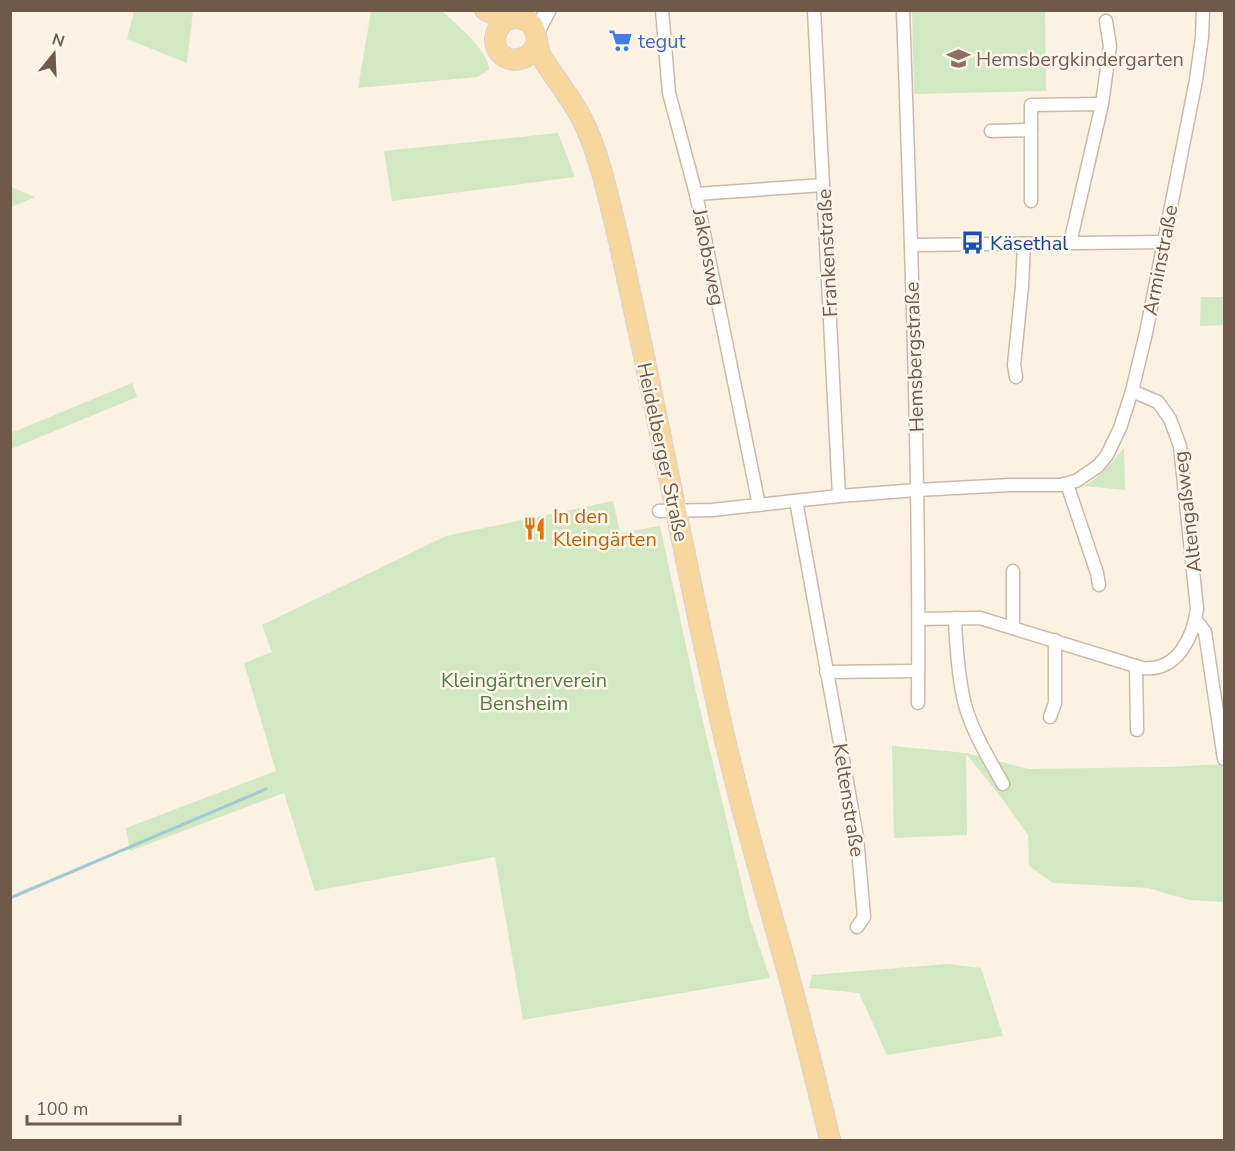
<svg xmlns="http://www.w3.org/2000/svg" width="1235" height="1151" viewBox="0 0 1235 1151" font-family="'Nunito Sans',sans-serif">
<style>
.green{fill:#d1e8c2}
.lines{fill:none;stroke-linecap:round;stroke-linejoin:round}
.stream{stroke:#9fcbd5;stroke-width:3}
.minor-casing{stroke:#cbbaaa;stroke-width:15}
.tertiary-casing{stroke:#cbbaaa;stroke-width:18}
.primary-casing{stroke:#d7d1cc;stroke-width:22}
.minor{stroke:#fff;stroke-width:12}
.tertiary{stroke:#fff;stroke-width:15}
.primary{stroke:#f7d79e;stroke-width:20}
.labels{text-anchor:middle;stroke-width:5;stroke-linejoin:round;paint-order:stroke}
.shop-label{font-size:20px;fill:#366cbe;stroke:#fef6e9;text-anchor:start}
.education-label{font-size:20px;fill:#785e54;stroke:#fef6e9;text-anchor:start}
.transit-label{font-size:20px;fill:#164399;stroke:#fef6e9;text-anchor:start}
.street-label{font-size:20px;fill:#71594a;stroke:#fef6e9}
.food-label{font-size:20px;fill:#c56008;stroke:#fef6e9;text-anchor:start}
.park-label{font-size:20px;fill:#547c45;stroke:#fef6e9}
</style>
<rect width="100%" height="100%" fill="#fbf2e3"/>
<g class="green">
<path d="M 134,11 L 193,11 L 187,63 L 127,39 Z"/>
<path d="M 371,11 L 442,11 C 455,23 490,52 489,70 L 477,77 L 358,88 Z"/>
<path d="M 912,11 L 1045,11 L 1046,91 L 914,94 Z"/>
<path d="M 558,133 L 575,177 L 392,201 L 384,151 Z"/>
<path d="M 11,187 L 35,197 L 11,207 Z"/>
<path d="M 1201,297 L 1224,297 L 1224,325 L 1200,326 Z"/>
<path d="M 132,383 L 137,397 L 11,449 L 11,433 Z"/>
<path d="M 1124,448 L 1125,490 L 1084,486 C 1102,476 1111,463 1124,448 Z"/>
<path d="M 613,501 L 620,533 L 660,526 L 696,692 L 750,919 L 770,978 L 523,1020 L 495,857 L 315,891 L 284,793 L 130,851 L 126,828 L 276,771 L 244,663 L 272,652 L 262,625 L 446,536 Z"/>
<path d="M 892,746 L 966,753 L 1029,769 L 1167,767 L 1224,764 L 1224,902 L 1189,900 L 1148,888 L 1053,883 L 1029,866 L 1028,835 L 1001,797 L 966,754 L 967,835 L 894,838 Z"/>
<path d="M 947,964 L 981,968 L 1003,1036 L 887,1055 L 859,993 L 809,988 L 812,975 Z"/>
</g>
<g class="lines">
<path class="stream" d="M 10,898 L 266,789"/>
<defs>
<g id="minor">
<path d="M 662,10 L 669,93 L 696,194 L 759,505"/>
<path d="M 814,10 L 839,496"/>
<path d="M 903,10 C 911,241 920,472 918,703"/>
<path d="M 991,131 L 1031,130"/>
<path d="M 696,194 L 823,185"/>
<path d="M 1031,201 L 1031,105 L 1102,104"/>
<path d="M 1070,243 L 1102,104 L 1110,46 L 1106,21"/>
<path d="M 911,245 L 1164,242"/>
<path d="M 1016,377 L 1014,365 L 1022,286 L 1024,244"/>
<path d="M 1067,484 L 1097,573 L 1099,585"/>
<path d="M 796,501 L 857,837 L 864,917 L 857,927"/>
<path d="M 659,511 L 712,510 L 839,496 L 917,490 L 1010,485 L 1060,485 L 1076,481 L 1098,466 L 1107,455 L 1120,428 L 1132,391 L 1146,333 L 1196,80 L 1202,37 L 1203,10"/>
<path d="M 955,618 C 956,647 958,676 965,705 C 973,733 989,759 1003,784"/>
<path d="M 919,619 L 980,618 L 1142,668 C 1177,672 1193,638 1197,609 L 1180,446 L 1170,419 L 1158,402 L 1132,391"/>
<path d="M 1196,620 L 1205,632 L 1224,759"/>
<path d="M 1013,627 L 1013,571"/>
<path d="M 1136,666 L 1137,730"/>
<path d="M 826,672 L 918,671"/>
<path d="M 1050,717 L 1055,703 L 1055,640"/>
</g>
<path id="tertiary" d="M 536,33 L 548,10"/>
<g id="primary">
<path d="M 485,10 L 507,20"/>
<path d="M 537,42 C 529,68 494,64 495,38 C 496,32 499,26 504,22 C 509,18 516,17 522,19 C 541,24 534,43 541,56 C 554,78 571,97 583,121 C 598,151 607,191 615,224 C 655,397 686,572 726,744 C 744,821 767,897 788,973 C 803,1028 817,1085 830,1140"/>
</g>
</defs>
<use href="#minor" class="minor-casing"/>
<use href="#tertiary" class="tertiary-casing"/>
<use href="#primary" class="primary-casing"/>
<use href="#minor" class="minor"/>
<use href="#tertiary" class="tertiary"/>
<use href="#primary" class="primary"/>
</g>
<defs>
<symbol id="supermarket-bare" viewBox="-9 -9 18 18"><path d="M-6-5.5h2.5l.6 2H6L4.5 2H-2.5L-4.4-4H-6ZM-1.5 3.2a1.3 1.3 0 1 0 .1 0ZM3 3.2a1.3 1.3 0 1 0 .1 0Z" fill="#3f7fe0" stroke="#fef6e9" stroke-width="2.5" paint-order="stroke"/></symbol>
<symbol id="school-bare" viewBox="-9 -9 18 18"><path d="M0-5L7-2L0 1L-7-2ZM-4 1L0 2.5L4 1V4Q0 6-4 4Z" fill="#8d6e63" stroke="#fef6e9" stroke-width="2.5" paint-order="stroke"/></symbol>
<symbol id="bus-bare" viewBox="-9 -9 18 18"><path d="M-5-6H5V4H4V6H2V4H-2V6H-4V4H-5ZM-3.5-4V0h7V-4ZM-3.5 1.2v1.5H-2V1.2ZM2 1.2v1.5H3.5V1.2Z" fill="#1a4fb4" stroke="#fef6e9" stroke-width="2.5" paint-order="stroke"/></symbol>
<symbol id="restaurant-bare" viewBox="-9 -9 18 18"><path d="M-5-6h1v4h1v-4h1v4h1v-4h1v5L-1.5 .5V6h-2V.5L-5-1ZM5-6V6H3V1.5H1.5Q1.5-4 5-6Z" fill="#e8710a" stroke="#fef6e9" stroke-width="2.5" paint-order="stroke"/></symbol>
</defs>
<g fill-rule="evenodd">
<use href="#supermarket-bare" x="604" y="24" width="33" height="33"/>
<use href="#school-bare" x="942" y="42" width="33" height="33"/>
<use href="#bus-bare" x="956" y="226" width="33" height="33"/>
<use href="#restaurant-bare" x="518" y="512" width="33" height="33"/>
</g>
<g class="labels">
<g class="shop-label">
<text x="638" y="48">tegut</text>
</g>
<g class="education-label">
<text x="976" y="66">Hemsbergkindergarten</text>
</g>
<g class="transit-label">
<text x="990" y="250">Käsethal</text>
</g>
<g class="street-label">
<text transform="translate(827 253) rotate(-93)" y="7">Frankenstraße</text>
<text transform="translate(709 257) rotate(79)" y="7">Jakobsweg</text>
<text transform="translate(1160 260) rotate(-79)" y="7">Arminstraße</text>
<text transform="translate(914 357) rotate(-92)" y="7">Hemsbergstraße</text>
<text transform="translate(663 452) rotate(78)" y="7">Heidelberger Straße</text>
<text transform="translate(1187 512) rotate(-97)" y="7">Altengaßweg</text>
<text transform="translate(849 800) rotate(81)" y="7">Keltenstraße</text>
</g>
<g class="food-label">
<text x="553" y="523">In den<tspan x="553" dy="23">Kleingärten</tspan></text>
</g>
<g class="park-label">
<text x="524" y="687">Kleingärtnerverein<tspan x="524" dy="23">Bensheim</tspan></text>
</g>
</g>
<rect width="1235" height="1151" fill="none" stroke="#71594a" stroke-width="24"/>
<g transform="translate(54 54) rotate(18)" stroke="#fef6e9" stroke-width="4.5" paint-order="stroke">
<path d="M0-4.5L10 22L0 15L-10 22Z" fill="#71594a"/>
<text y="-9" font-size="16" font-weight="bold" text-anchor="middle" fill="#71594a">N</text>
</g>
<path d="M27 1115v9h153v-9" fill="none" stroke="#71594a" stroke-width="3"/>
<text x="36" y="1115" font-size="18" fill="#71594a" stroke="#fef6e9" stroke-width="4.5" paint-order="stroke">100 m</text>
</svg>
